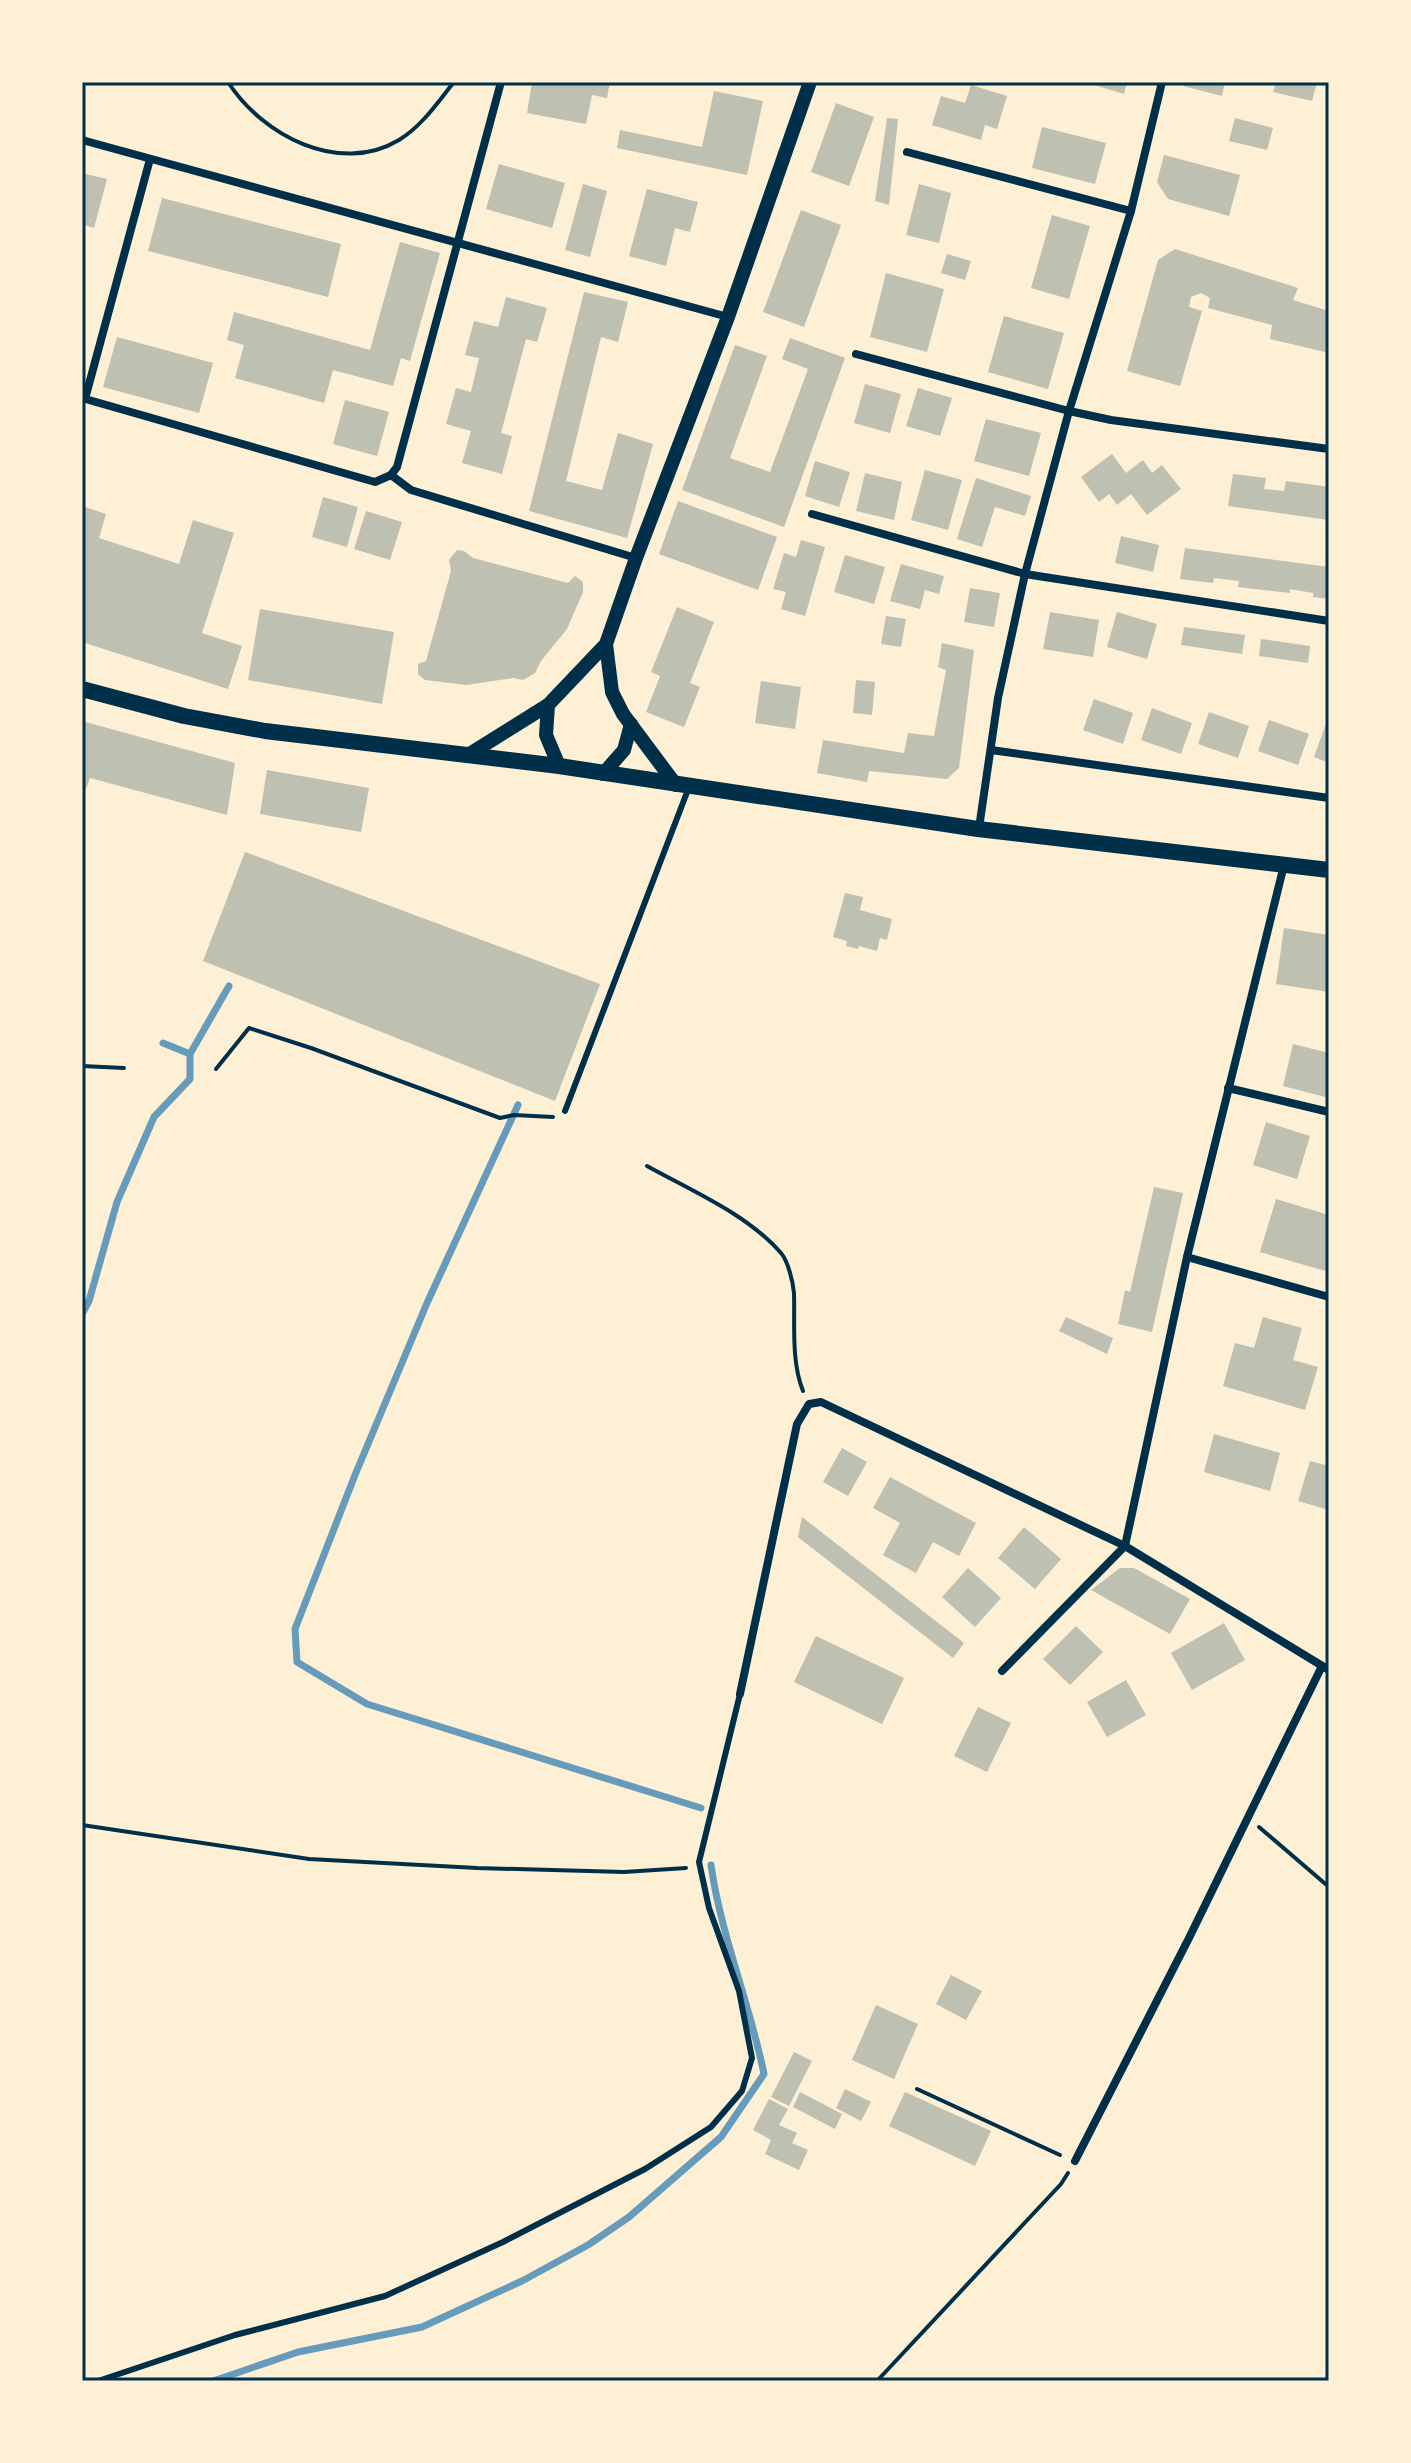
<svg xmlns="http://www.w3.org/2000/svg" width="1411" height="2463" viewBox="0 0 1411 2463" font-family="Rubik,sans-serif">
<style>
.lines{fill:none;stroke-linecap:round;stroke-linejoin:round}
.stream{stroke:#669bbc;stroke-width:7}
.building{fill:#bec0b2}
.path{stroke:#003049;stroke-width:4}
.service{stroke:#003049;stroke-width:6}
.minor{stroke:#003049;stroke-width:8}
.tertiary{stroke:#003049;stroke-width:14}
.secondary{stroke:#003049;stroke-width:16}
.neatline{fill:none;stroke:#003049;stroke-width:3}
</style>
<rect width="100%" height="100%" fill="#fdf0d5"/>
<g class="lines">
<g class="stream">
<path d="M 190,1054 L 229,986"/>
<path d="M 518,1105 L 427,1303 L 355,1475 L 295,1629 L 297,1662 L 367,1704 L 701,1808"/>
<path d="M 82,1314 L 89,1301 L 117,1202 L 154,1117 L 190,1079 L 190,1054 L 163,1043"/>
<path d="M 213,2381 L 298,2352 L 422,2327 L 522,2281 L 588,2245 L 629,2217 L 721,2137 L 764,2074 C 750,2004 721,1936 711,1865"/>
</g>
</g>
<g class="building">
<path d="M 532,82 L 610,82 L 607,98 L 592,95 L 586,124 L 527,113 Z"/>
<path d="M 1084,82 L 1127,82 L 1124,94 Z"/>
<path d="M 1184,82 L 1225,82 L 1222,96 L 1183,86 Z"/>
<path d="M 1276,82 L 1317,82 L 1312,101 L 1273,92 Z"/>
<path d="M 971,85 L 1007,96 L 997,129 L 985,125 L 981,140 L 932,125 L 941,96 L 965,103 Z"/>
<path d="M 714,91 L 763,101 L 747,175 L 617,148 L 620,130 L 702,147 Z"/>
<path d="M 836,103 L 874,117 L 849,186 L 811,172 Z"/>
<path d="M 887,118 L 898,119 L 889,205 L 875,201 Z"/>
<path d="M 1235,118 L 1273,128 L 1267,150 L 1229,141 Z"/>
<path d="M 1042,127 L 1106,143 L 1095,184 L 1032,168 Z"/>
<path d="M 1164,155 L 1240,175 L 1229,216 L 1168,199 L 1157,182 Z"/>
<path d="M 499,164 L 565,183 L 552,228 L 486,209 Z"/>
<path d="M 82,173 L 107,179 L 94,228 L 82,224 Z"/>
<path d="M 583,184 L 607,191 L 590,257 L 565,250 Z"/>
<path d="M 919,184 L 951,193 L 939,243 L 906,235 Z"/>
<path d="M 647,189 L 698,202 L 690,232 L 675,228 L 666,266 L 629,256 Z"/>
<path d="M 162,198 L 341,244 L 328,297 L 148,251 Z"/>
<path d="M 801,210 L 841,225 L 804,327 L 763,312 Z"/>
<path d="M 1052,215 L 1090,226 L 1069,299 L 1031,288 Z"/>
<path d="M 400,242 L 440,253 L 410,361 L 401,358 L 393,386 L 333,370 L 324,403 L 235,378 L 244,345 L 227,340 L 234,312 L 370,350 Z"/>
<path d="M 1175,249 L 1298,288 L 1293,300 L 1329,311 L 1329,353 L 1270,339 L 1272,325 L 1208,308 L 1210,298 L 1201,293 L 1191,297 L 1189,307 L 1202,311 L 1180,386 L 1127,371 L 1158,260 Z"/>
<path d="M 947,254 L 971,261 L 965,280 L 941,273 Z"/>
<path d="M 886,273 L 944,289 L 927,352 L 870,337 Z"/>
<path d="M 584,292 L 628,302 L 618,342 L 601,337 L 566,481 L 602,490 L 618,433 L 653,444 L 627,538 L 529,511 Z"/>
<path d="M 506,297 L 547,308 L 537,342 L 526,339 L 501,433 L 512,436 L 502,474 L 462,463 L 471,431 L 446,424 L 456,388 L 471,392 L 479,358 L 465,355 L 474,321 L 498,327 Z"/>
<path d="M 1004,316 L 1064,333 L 1048,389 L 988,372 Z"/>
<path d="M 117,337 L 213,363 L 199,413 L 103,387 Z"/>
<path d="M 790,338 L 845,358 L 784,527 L 682,490 L 735,345 L 767,356 L 730,458 L 770,472 L 808,369 L 782,359 Z"/>
<path d="M 865,384 L 901,394 L 890,433 L 854,423 Z"/>
<path d="M 918,388 L 952,398 L 940,436 L 906,426 Z"/>
<path d="M 345,400 L 389,412 L 377,456 L 333,444 Z"/>
<path d="M 986,419 L 1041,433 L 1029,476 L 974,461 Z"/>
<path d="M 1112,454 L 1126,473 L 1143,460 L 1152,473 L 1162,465 L 1181,489 L 1147,515 L 1131,494 L 1117,505 L 1109,494 L 1099,502 L 1081,477 Z"/>
<path d="M 815,461 L 850,472 L 839,507 L 805,496 Z"/>
<path d="M 925,470 L 962,480 L 948,530 L 911,520 Z"/>
<path d="M 865,473 L 902,482 L 894,520 L 856,511 Z"/>
<path d="M 1233,474 L 1266,478 L 1264,489 L 1284,491 L 1286,481 L 1329,487 L 1329,520 L 1228,506 Z"/>
<path d="M 976,478 L 1031,496 L 1025,516 L 995,507 L 982,547 L 957,539 Z"/>
<path d="M 323,497 L 358,507 L 347,547 L 312,537 Z"/>
<path d="M 678,501 L 777,537 L 758,590 L 659,554 Z"/>
<path d="M 82,506 L 106,514 L 99,538 L 179,564 L 193,520 L 234,533 L 202,633 L 242,646 L 228,689 L 82,642 Z"/>
<path d="M 366,511 L 402,522 L 390,560 L 354,549 Z"/>
<path d="M 1121,536 L 1159,545 L 1153,572 L 1115,563 Z"/>
<path d="M 801,540 L 825,547 L 805,616 L 781,609 L 786,592 L 773,589 L 784,553 L 796,557 Z"/>
<path d="M 1185,548 L 1329,567 L 1329,599 L 1313,597 L 1313,593 L 1290,589 L 1290,593 L 1238,587 L 1239,581 L 1214,578 L 1213,583 L 1180,579 Z"/>
<path d="M 457,550 L 464,551 L 473,558 L 568,583 L 575,576 L 583,582 L 583,592 L 567,629 L 541,661 L 535,673 L 523,680 L 513,678 L 466,685 L 425,680 L 418,674 L 418,664 L 426,661 L 451,571 L 449,560 Z"/>
<path d="M 845,555 L 885,567 L 874,604 L 834,592 Z"/>
<path d="M 901,564 L 944,576 L 939,594 L 925,590 L 920,609 L 890,601 Z"/>
<path d="M 970,588 L 1000,593 L 994,627 L 964,622 Z"/>
<path d="M 677,607 L 714,622 L 690,683 L 700,687 L 684,727 L 646,712 L 660,676 L 651,672 Z"/>
<path d="M 260,609 L 394,632 L 382,704 L 248,680 Z"/>
<path d="M 1050,612 L 1099,620 L 1093,657 L 1043,649 Z"/>
<path d="M 1117,612 L 1157,624 L 1147,659 L 1107,647 Z"/>
<path d="M 886,616 L 906,619 L 901,647 L 881,644 Z"/>
<path d="M 1184,627 L 1245,635 L 1242,654 L 1181,645 Z"/>
<path d="M 1261,639 L 1310,646 L 1308,663 L 1259,656 Z"/>
<path d="M 942,643 L 974,650 L 959,768 L 947,779 L 869,771 L 867,782 L 817,773 L 823,740 L 904,753 L 908,733 L 934,736 L 946,670 L 938,667 Z"/>
<path d="M 856,680 L 875,682 L 872,715 L 853,713 Z"/>
<path d="M 761,681 L 801,687 L 795,729 L 755,723 Z"/>
<path d="M 1094,699 L 1133,713 L 1123,744 L 1083,730 Z"/>
<path d="M 1152,708 L 1192,723 L 1181,754 L 1141,740 Z"/>
<path d="M 1209,712 L 1249,726 L 1238,758 L 1198,744 Z"/>
<path d="M 1269,720 L 1309,734 L 1298,765 L 1258,751 Z"/>
<path d="M 82,721 L 235,763 L 227,815 L 90,778 L 82,800 Z"/>
<path d="M 1325,726 L 1329,728 L 1329,763 L 1314,757 Z"/>
<path d="M 267,770 L 369,788 L 361,832 L 260,814 Z"/>
<path d="M 245,852 L 600,984 L 555,1101 L 203,961 Z"/>
<path d="M 845,893 L 863,897 L 860,910 L 892,919 L 887,940 L 880,938 L 877,951 L 859,946 L 858,949 L 846,946 L 847,941 L 833,937 Z"/>
<path d="M 1284,928 L 1329,935 L 1329,992 L 1276,984 Z"/>
<path d="M 1293,1044 L 1329,1053 L 1329,1098 L 1283,1086 Z"/>
<path d="M 1266,1122 L 1310,1136 L 1297,1179 L 1253,1165 Z"/>
<path d="M 1154,1187 L 1183,1193 L 1152,1332 L 1118,1324 L 1125,1290 L 1130,1292 Z"/>
<path d="M 1276,1199 L 1329,1215 L 1329,1272 L 1260,1252 Z"/>
<path d="M 1066,1317 L 1113,1338 L 1107,1354 L 1059,1331 Z"/>
<path d="M 1263,1317 L 1302,1328 L 1293,1360 L 1318,1367 L 1305,1410 L 1223,1386 L 1235,1343 L 1254,1348 Z"/>
<path d="M 1214,1434 L 1280,1453 L 1270,1491 L 1204,1472 Z"/>
<path d="M 842,1448 L 867,1462 L 848,1496 L 823,1482 Z"/>
<path d="M 1310,1461 L 1329,1466 L 1329,1510 L 1298,1501 Z"/>
<path d="M 890,1477 L 976,1523 L 959,1556 L 933,1542 L 916,1573 L 883,1555 L 900,1523 L 873,1508 Z"/>
<path d="M 802,1517 L 964,1643 L 953,1658 L 798,1537 Z"/>
<path d="M 1024,1527 L 1061,1559 L 1035,1589 L 998,1558 Z"/>
<path d="M 968,1568 L 1001,1598 L 975,1627 L 942,1597 Z"/>
<path d="M 1120,1568 L 1134,1568 L 1190,1599 L 1170,1634 L 1091,1590 Z"/>
<path d="M 1224,1623 L 1245,1660 L 1192,1690 L 1171,1653 Z"/>
<path d="M 1076,1626 L 1103,1652 L 1070,1685 L 1043,1659 Z"/>
<path d="M 816,1636 L 904,1678 L 882,1724 L 794,1682 Z"/>
<path d="M 1126,1680 L 1146,1715 L 1107,1737 L 1087,1702 Z"/>
<path d="M 978,1707 L 1011,1723 L 987,1772 L 954,1756 Z"/>
<path d="M 951,1975 L 982,1991 L 966,2020 L 936,2004 Z"/>
<path d="M 876,2005 L 918,2024 L 894,2079 L 852,2060 Z"/>
<path d="M 794,2052 L 812,2061 L 789,2106 L 771,2097 Z"/>
<path d="M 845,2089 L 871,2102 L 861,2121 L 836,2108 Z"/>
<path d="M 800,2092 L 842,2114 L 835,2129 L 793,2107 Z"/>
<path d="M 905,2092 L 991,2131 L 975,2166 L 889,2126 Z"/>
<path d="M 769,2099 L 788,2109 L 779,2125 L 797,2133 L 792,2143 L 808,2150 L 799,2170 L 765,2154 L 771,2140 L 753,2130 Z"/>
</g>
<g class="lines">
<g class="path">
<path d="M 228,82 C 262,135 339,176 399,140 C 422,126 438,102 454,82"/>
<path d="M 82,1066 L 124,1068"/>
<path d="M 216,1069 L 249,1028 L 311,1048 L 500,1118 L 514,1115 L 553,1117"/>
<path d="M 647,1166 C 692,1191 747,1214 781,1253 C 788,1261 793,1282 794,1293 C 795,1324 791,1361 803,1391"/>
<path d="M 82,1825 L 309,1859 L 477,1868 L 624,1872 L 686,1868"/>
<path d="M 1259,1827 L 1329,1887"/>
<path d="M 917,2089 L 1060,2155"/>
<path d="M 877,2381 L 1061,2184 L 1068,2173"/>
</g>
<g class="service">
<path d="M 565,1111 L 689,787"/>
<path d="M 98,2381 L 235,2335 L 385,2296 L 503,2242 L 645,2169 L 711,2127 L 742,2091 L 752,2058 L 739,1991 L 709,1908 L 699,1862 L 740,1694"/>
</g>
<g class="minor">
<path d="M 82,140 L 728,317"/>
<path d="M 907,152 L 1131,211"/>
<path d="M 856,354 L 1069,411 L 1111,420 L 1329,449"/>
<path d="M 82,398 L 375,482 L 391,475"/>
<path d="M 85,399 L 150,159"/>
<path d="M 391,475 L 397,467 L 501,82"/>
<path d="M 391,475 L 411,490 L 636,558"/>
<path d="M 812,514 L 1025,574 L 1329,621"/>
<path d="M 991,750 L 1329,798"/>
<path d="M 979,828 L 998,698 L 1025,574 L 1069,411 L 1131,211 L 1162,82"/>
<path d="M 1228,1088 L 1329,1112"/>
<path d="M 1187,1257 L 1329,1297"/>
<path d="M 1002,1671 L 1125,1546 L 1187,1257 L 1284,865"/>
<path d="M 740,1694 L 797,1424 L 809,1404 L 821,1402 L 1125,1546 L 1329,1670"/>
<path d="M 1075,2161 L 1189,1938 L 1322,1666"/>
</g>
<g class="tertiary">
<path d="M 606,644 L 612,692 L 623,714 L 676,785"/>
<path d="M 548,705 L 546,735 L 559,766"/>
<path d="M 468,755 L 548,705 L 606,644 L 636,558 L 728,317 L 810,82"/>
<path d="M 603,774 L 624,750 L 631,724"/>
</g>
<path class="secondary" d="M 82,689 L 184,716 L 265,731 L 559,766 L 978,829 L 1329,870"/>
</g>
<rect width="1411" height="2463" fill="none" stroke="#fdf0d5" stroke-width="168"/>
<rect x="84" y="84" width="1243" height="2295" class="neatline"/>
</svg>
